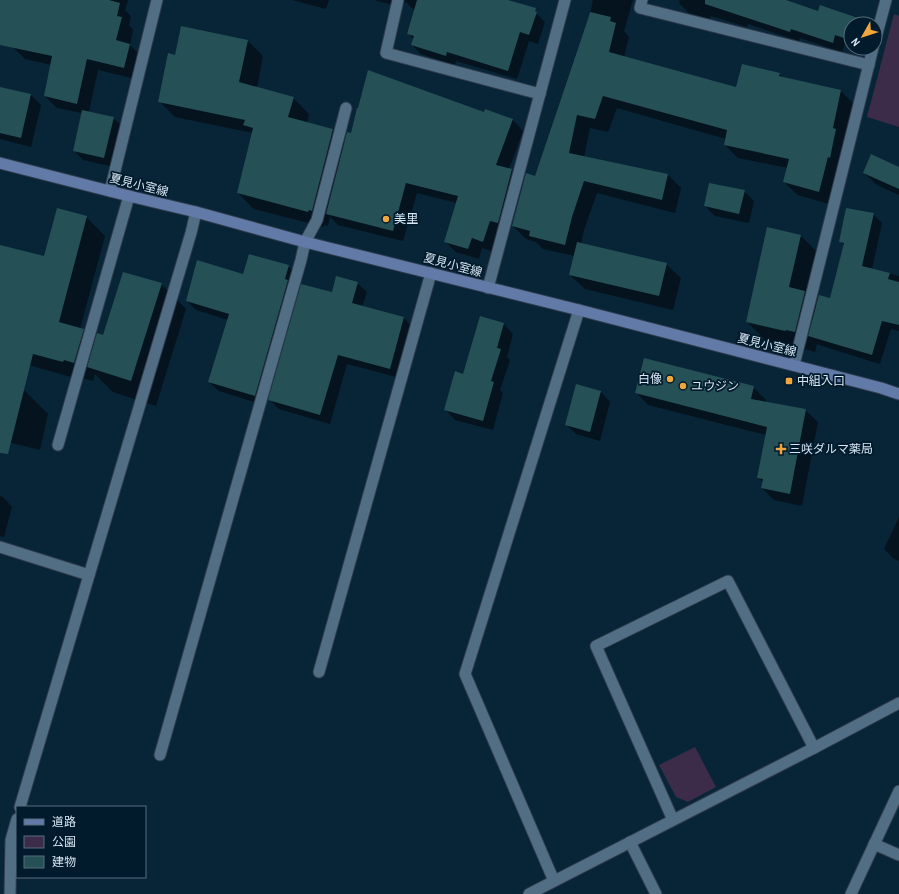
<svg xmlns="http://www.w3.org/2000/svg" width="899" height="894" viewBox="0 0 899 894" font-family="'Archivo Narrow','Noto Sans JP',sans-serif">
<style>
.green{fill:#3d2c49}
.shadow{fill:#0007}
.building{fill:#255056}
.lines{fill:none;stroke-linecap:round;stroke-linejoin:round}
.service-casing{stroke:#2f3c4c;stroke-width:13}
.minor-casing{stroke:#2f3c4c;stroke-width:13}
.secondary-casing{stroke:#2f3c4c;stroke-width:13}
.service{stroke:#526e85;stroke-width:11}
.minor{stroke:#526e85;stroke-width:11}
.secondary{stroke:#627aa7;stroke-width:11}
.poi-dot{fill:#efa73d;stroke:#011a2c;stroke-width:1.5}
.labels{text-anchor:middle;stroke-width:3.5;stroke-linejoin:round;paint-order:stroke}
.street-label{font-size:12px;fill:#d6e6f3;stroke:#011a2c}
.poi-label{font-size:12px;fill:#d6e6f3;stroke:#011a2c;text-anchor:start}
</style>
<rect width="100%" height="100%" fill="#082437"/>
<g class="green">
<path d="M 894,14 L 899,16 L 899,127 L 867,117 Z"/>
<path d="M 695,747 L 716,787 L 688,802 L 676,797 L 659,765 Z"/>
</g>
<g class="shadow">
<path d="M 0,0 L 128,0 L 125,10 L 131,16 L 129,25 L 133,30 L 130,45 L 141,56 L 136,79 L 98,70 L 89,112 L 113,118 L 123,127 L 114,167 L 83,160 L 74,150 L 82,113 L 57,108 L 45,96 L 52,65 L 25,59 L 13,47 L 0,38 Z"/>
<path d="M 292,0 L 329,0 L 326,9 Z"/>
<path d="M 374,0 L 498,0 L 534,11 L 545,22 L 538,44 L 529,41 L 517,79 L 456,61 L 455,65 L 421,54 L 412,45 L 414,39 L 408,34 L 415,11 L 406,2 L 402,5 L 400,7 Z"/>
<path d="M 593,0 L 633,0 L 624,31 L 629,37 L 624,57 L 737,88 L 779,74 L 783,77 L 841,91 L 854,104 L 832,205 L 798,195 L 784,182 L 788,168 L 738,158 L 725,145 L 726,139 L 617,108 L 608,132 L 590,128 L 584,157 L 668,175 L 681,188 L 675,213 L 597,193 L 584,230 L 581,244 L 666,264 L 681,278 L 673,310 L 585,289 L 570,275 L 575,256 L 543,249 L 536,242 L 526,239 L 513,226 L 536,177 L 589,19 Z"/>
<path d="M 678,0 L 783,0 L 819,12 L 857,19 L 862,24 L 851,24 L 851,46 L 845,44 L 842,52 L 800,38 L 799,41 L 748,24 L 747,27 L 711,16 L 710,19 L 689,13 L 679,3 L 680,1 Z"/>
<path d="M 247,40 L 263,56 L 257,88 L 293,98 L 309,114 L 307,123 L 333,129 L 345,142 L 352,134 L 484,113 L 486,110 L 513,120 L 523,131 L 509,169 L 512,170 L 523,181 L 509,233 L 500,231 L 494,252 L 482,248 L 479,259 L 456,252 L 445,241 L 457,203 L 417,193 L 403,241 L 338,225 L 330,217 L 328,226 L 324,225 L 324,227 L 254,209 L 238,193 L 253,133 L 175,117 L 159,101 L 175,56 Z"/>
<path d="M 1,88 L 31,95 L 41,105 L 31,147 L 0,139 L 0,92 Z"/>
<path d="M 899,168 L 899,195 L 877,185 L 864,173 Z"/>
<path d="M 744,191 L 754,201 L 749,223 L 715,216 L 705,206 Z"/>
<path d="M 873,214 L 882,223 L 872,269 L 899,276 L 899,331 L 891,329 L 880,364 L 819,345 L 817,344 L 815,352 L 806,349 L 805,351 L 767,342 L 747,322 L 801,236 L 821,256 L 811,299 L 817,305 L 830,300 L 844,245 L 840,241 Z"/>
<path d="M 86,217 L 105,236 L 80,329 L 83,330 L 96,342 L 161,284 L 186,309 L 156,406 L 113,392 L 95,374 L 93,381 L 82,378 L 82,380 L 0,357 L 0,246 L 45,257 Z"/>
<path d="M 288,266 L 298,276 L 264,405 L 219,391 L 209,382 L 228,320 L 196,310 L 187,301 L 244,275 Z"/>
<path d="M 357,283 L 367,292 L 362,307 L 404,318 L 413,328 L 400,378 L 347,364 L 330,424 L 279,409 L 270,400 Z"/>
<path d="M 504,324 L 513,334 L 507,357 L 510,360 L 500,390 L 503,393 L 493,430 L 455,420 L 446,410 L 464,375 Z"/>
<path d="M 0,384 L 24,390 L 48,414 L 40,450 L 0,440 Z"/>
<path d="M 753,387 L 766,400 L 765,402 L 805,410 L 818,422 L 802,506 L 774,500 L 762,488 L 763,482 L 758,478 L 766,435 L 648,405 L 636,392 Z"/>
<path d="M 601,392 L 610,402 L 600,441 L 576,434 L 566,424 Z"/>
<path d="M 0,496 L 3,497 L 12,507 L 4,537 L 0,536 Z"/>
<path d="M 899,517 L 899,561 L 894,559 L 884,549 Z"/>
</g>
<g class="building">
<path d="M 0,0 L 109,0 L 120,3 L 117,16 L 122,17 L 116,40 L 130,44 L 124,68 L 87,59 L 77,104 L 44,96 L 52,56 L 0,45 Z"/>
<path d="M 417,0 L 508,0 L 536,8 L 535,11 L 537,12 L 529,35 L 520,32 L 508,71 L 447,52 L 446,56 L 411,45 L 414,36 L 407,34 Z"/>
<path d="M 705,0 L 786,0 L 818,11 L 820,5 L 858,18 L 856,24 L 851,24 L 851,38 L 850,40 L 835,35 L 833,43 L 791,29 L 790,32 L 705,4 Z"/>
<path d="M 590,12 L 611,17 L 610,21 L 616,23 L 609,52 L 736,87 L 742,64 L 780,73 L 779,76 L 841,90 L 833,128 L 836,129 L 830,158 L 828,157 L 819,192 L 783,182 L 789,159 L 724,145 L 727,130 L 603,96 L 595,119 L 577,115 L 569,153 L 668,174 L 662,200 L 584,181 L 572,217 L 565,245 L 529,236 L 530,231 L 512,226 L 526,173 L 535,176 L 588,19 Z"/>
<path d="M 181,26 L 248,40 L 239,82 L 294,97 L 288,117 L 333,129 L 312,211 L 309,210 L 308,212 L 237,193 L 253,128 L 243,125 L 245,120 L 158,102 L 168,53 L 175,55 Z"/>
<path d="M 368,70 L 484,112 L 485,109 L 513,119 L 496,165 L 512,169 L 498,223 L 490,221 L 483,242 L 472,238 L 468,249 L 444,242 L 458,196 L 406,183 L 393,231 L 326,214 L 347,132 L 351,133 L 357,108 L 358,108 Z"/>
<path d="M 0,87 L 31,94 L 21,138 L 0,133 Z"/>
<path d="M 82,110 L 114,117 L 104,158 L 73,151 Z"/>
<path d="M 871,154 L 899,167 L 899,189 L 863,173 Z"/>
<path d="M 709,183 L 745,190 L 739,214 L 704,206 Z"/>
<path d="M 57,208 L 87,216 L 59,322 L 84,329 L 74,363 L 64,360 L 63,362 L 33,354 L 8,454 L 0,453 L 0,245 L 44,256 Z"/>
<path d="M 846,208 L 874,213 L 862,266 L 890,273 L 888,279 L 899,282 L 899,325 L 882,321 L 872,355 L 808,336 L 819,295 L 830,298 L 844,243 L 839,242 Z"/>
<path d="M 767,227 L 801,235 L 789,287 L 805,291 L 795,332 L 786,330 L 785,331 L 746,322 Z"/>
<path d="M 577,242 L 667,263 L 659,296 L 569,275 Z"/>
<path d="M 249,254 L 289,265 L 285,279 L 288,280 L 255,396 L 208,382 L 229,314 L 186,301 L 197,260 L 243,274 Z"/>
<path d="M 123,272 L 162,283 L 131,381 L 87,367 L 97,333 L 103,335 Z"/>
<path d="M 336,276 L 358,282 L 352,303 L 404,317 L 390,369 L 338,355 L 320,415 L 268,400 L 301,284 L 332,292 Z"/>
<path d="M 480,316 L 504,323 L 497,348 L 501,349 L 491,381 L 494,382 L 483,421 L 444,410 L 455,371 L 463,374 Z"/>
<path d="M 644,358 L 754,386 L 751,399 L 806,409 L 790,494 L 761,488 L 763,479 L 757,478 L 767,427 L 635,393 Z"/>
<path d="M 576,384 L 601,391 L 590,432 L 565,425 Z"/>
</g>
<g class="lines">
<defs>
<g id="service">
<path d="M 110,191 L 157,0"/>
<path d="M 58,445 L 129,196"/>
<path d="M 319,672 L 431,273"/>
<path d="M 160,755 L 301,260 L 305,242 L 317,220 L 346,108"/>
<path d="M 673,820 L 596,646 L 728,581 L 814,748"/>
<path d="M 874,844 L 899,855"/>
</g>
<g id="minor">
<path d="M 398,0 L 386,53 L 540,94"/>
<path d="M 642,0 L 640,8 L 869,65"/>
<path d="M 875,41 L 886,0"/>
<path d="M 488,288 L 565,0"/>
<path d="M 794,365 L 873,48"/>
<path d="M 0,547 L 89,575"/>
<path d="M 20,807 L 191,233 L 196,212"/>
<path d="M 630,842 L 656,894"/>
<path d="M 554,881 L 465,674 L 579,310"/>
<path d="M 10,894 L 11,840 L 17,819"/>
<path d="M 529,894 L 814,748 L 899,703"/>
<path d="M 851,894 L 899,791"/>
</g>
<path id="secondary" d="M 0,163 L 129,196 L 196,212 L 305,242 L 579,310 L 881,388 L 899,394"/>
</defs>
<use href="#service" class="service-casing"/>
<use href="#minor" class="minor-casing"/>
<use href="#secondary" class="secondary-casing"/>
<use href="#service" class="service"/>
<use href="#minor" class="minor"/>
<use href="#secondary" class="secondary"/>
</g>
<g class="poi-dot">
<circle cx="386" cy="219" r="4"/>
<circle cx="670" cy="379" r="4"/>
<rect x="785" y="377" width="8" height="8" rx="2"/>
<circle cx="683" cy="386" r="4"/>
<path d="M779 443h4v4h4v4h-4v4h-4v-4h-4v-4h4z"/>
</g>
<g class="labels">
<g class="street-label">
<text transform="translate(139 185) rotate(14)" y="4">夏見小室線</text>
<text transform="translate(453 265) rotate(15)" y="4">夏見小室線</text>
<text transform="translate(767 345) rotate(14)" y="4">夏見小室線</text>
</g>
<g class="poi-label">
<text x="394" y="223">美里</text>
<text x="662" y="383" text-anchor="end">白像</text>
<text x="797" y="385">中組入口</text>
<text x="691" y="390">ユウジン</text>
<text x="789" y="453">三咲ダルマ薬局</text>
</g>
</g>
<rect x="16" y="806" width="130" height="72" fill="#011a2c" stroke="#566c7c"/>
<rect x="24" y="819" width="20" height="6" fill="#627aa7" stroke="#566c7c"/>
<text x="52" y="826" font-size="12" fill="#d6e6f3">道路</text>
<rect x="24" y="836" width="20" height="12" fill="#3d2c49" stroke="#566c7c"/>
<text x="52" y="846" font-size="12" fill="#d6e6f3">公園</text>
<rect x="24" y="856" width="20" height="12" fill="#255056" stroke="#566c7c"/>
<text x="52" y="866" font-size="12" fill="#d6e6f3">建物</text>
<g transform="translate(863 36) rotate(231)"><circle r="19" fill="#011a2c" stroke="#566c7c"/>
<path d="M0-3L7 15L0 10L-7 15Z" fill="#efa73d"/>
<text y="-6" font-size="11" font-weight="bold" text-anchor="middle" fill="#d6e6f3">N</text>
</g>
</svg>
